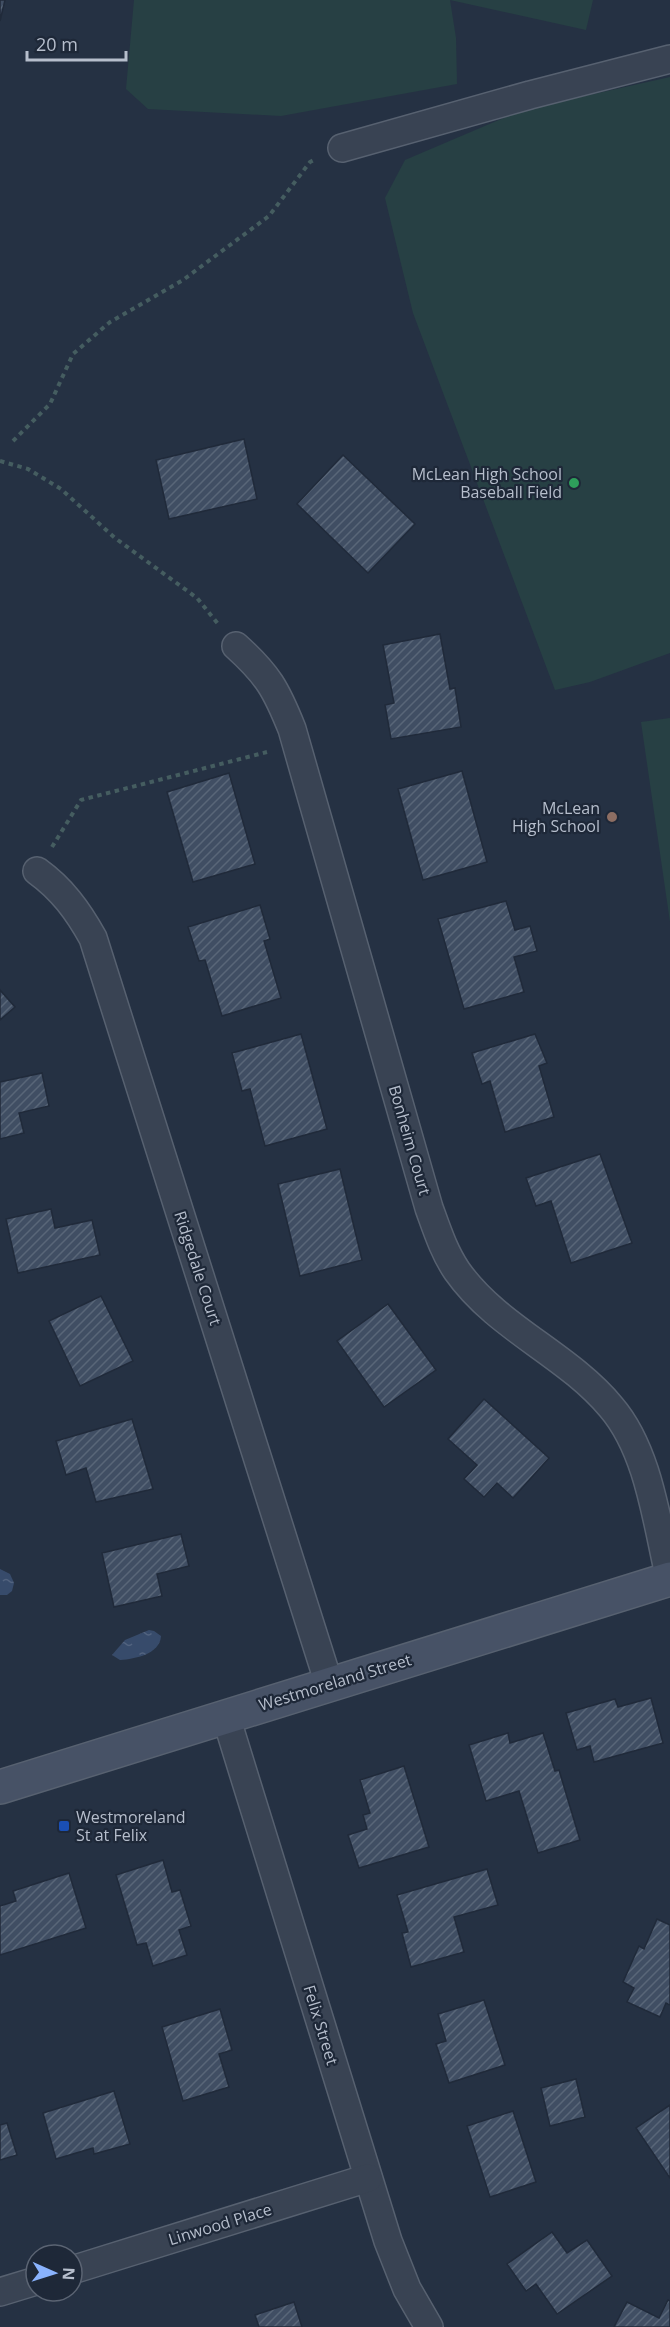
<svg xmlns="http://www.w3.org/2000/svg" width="670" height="2327" viewBox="0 0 670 2327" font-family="'Open Sans',sans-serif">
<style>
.pitch{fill:#274044}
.water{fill:url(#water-ripples)}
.building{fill:url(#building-hatch);stroke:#202a3a;stroke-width:1.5}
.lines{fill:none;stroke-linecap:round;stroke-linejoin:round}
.minor-casing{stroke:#576170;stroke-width:30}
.secondary-casing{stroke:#576170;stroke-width:36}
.path{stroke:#455d60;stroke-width:4;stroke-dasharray:4.5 4.5;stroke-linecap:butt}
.minor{stroke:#394353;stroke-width:27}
.secondary{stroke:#475266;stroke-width:33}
.leisure-dot{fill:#2e9e5b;stroke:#1e2838;stroke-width:2}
.education-dot{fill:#8d6e63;stroke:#1e2838;stroke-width:2}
.transit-dot{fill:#1a4fb4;stroke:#1e2838;stroke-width:2}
.labels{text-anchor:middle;stroke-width:4.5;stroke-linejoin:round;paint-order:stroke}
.poi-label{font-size:16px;fill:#b6becc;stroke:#1e2838;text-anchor:end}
.street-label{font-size:16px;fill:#b6becc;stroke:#1e2838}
</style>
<defs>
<pattern id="water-ripples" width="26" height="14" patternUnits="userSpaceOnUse" patternTransform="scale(1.5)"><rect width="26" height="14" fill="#374b6b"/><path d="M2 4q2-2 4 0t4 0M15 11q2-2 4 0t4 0" fill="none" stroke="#52637f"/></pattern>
<pattern id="building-hatch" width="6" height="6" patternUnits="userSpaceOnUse" patternTransform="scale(1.5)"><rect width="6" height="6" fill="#404e63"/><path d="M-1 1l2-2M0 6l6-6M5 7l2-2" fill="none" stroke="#596678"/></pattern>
</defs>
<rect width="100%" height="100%" fill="#253143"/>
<g class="pitch">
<path d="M 134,0 L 593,0 L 586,30 L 450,0 L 456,38 L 457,84 L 281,116 L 148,109 L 126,89 Z"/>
<path d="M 670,77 L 670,653 L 590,682 L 555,690 L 413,313 L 385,198 L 405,160 L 522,110 Z"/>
<path d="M 670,718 L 670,922 L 641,722 Z"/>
</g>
<g class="water">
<path d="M 0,1569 L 10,1574 L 14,1583 L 12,1591 L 7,1595 L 0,1595 Z"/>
<path d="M 149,1630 L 154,1631 L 161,1636 C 160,1654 135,1659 120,1660 L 112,1655 L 125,1640 Z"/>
</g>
<g class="building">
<path d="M 0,0 L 5,0 L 0,21 Z"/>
<path d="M 244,439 L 257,499 L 169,519 L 156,460 Z"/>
<path d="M 343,455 L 415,524 L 368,573 L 297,504 Z"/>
<path d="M 440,634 L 450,689 L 455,688 L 461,727 L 391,739 L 385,705 L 394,703 L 383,645 Z"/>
<path d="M 462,771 L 487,862 L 423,880 L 398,789 Z"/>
<path d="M 229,773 L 255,864 L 193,882 L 167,792 Z"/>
<path d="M 506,901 L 515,930 L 530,926 L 537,951 L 514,957 L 524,992 L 464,1009 L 438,919 Z"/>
<path d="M 260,905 L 270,939 L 264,941 L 281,998 L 222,1016 L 205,960 L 199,961 L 188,927 Z"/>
<path d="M 0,990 L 15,1007 L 0,1020 Z"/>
<path d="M 301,1034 L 327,1129 L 265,1146 L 250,1089 L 242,1091 L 232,1053 Z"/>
<path d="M 535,1034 L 547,1063 L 539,1066 L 554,1117 L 505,1132 L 490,1081 L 482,1084 L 472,1053 Z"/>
<path d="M 42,1073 L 49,1106 L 19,1113 L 24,1133 L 0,1139 L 0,1082 Z"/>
<path d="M 600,1154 L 632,1243 L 571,1263 L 551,1201 L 536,1206 L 526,1178 Z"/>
<path d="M 340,1169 L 362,1260 L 300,1276 L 278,1184 Z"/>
<path d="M 51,1209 L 55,1228 L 92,1220 L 100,1255 L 18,1273 L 6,1219 Z"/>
<path d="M 101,1296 L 133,1361 L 80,1386 L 49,1321 Z"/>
<path d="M 388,1304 L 436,1370 L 384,1407 L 337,1341 Z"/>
<path d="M 484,1399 L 549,1458 L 513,1498 L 497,1483 L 484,1497 L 464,1479 L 477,1465 L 448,1439 Z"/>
<path d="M 132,1419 L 153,1489 L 96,1502 L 86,1468 L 66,1475 L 56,1441 Z"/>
<path d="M 181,1534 L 189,1566 L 157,1574 L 162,1596 L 114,1607 L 102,1553 Z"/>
<path d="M 651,1698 L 663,1743 L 594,1762 L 590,1746 L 577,1750 L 566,1713 L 615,1699 L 618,1707 Z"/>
<path d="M 508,1733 L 510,1743 L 543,1733 L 555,1771 L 559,1770 L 580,1840 L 538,1853 L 519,1791 L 486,1801 L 469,1745 Z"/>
<path d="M 404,1766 L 429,1847 L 359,1868 L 348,1835 L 367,1829 L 363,1815 L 370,1813 L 360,1780 Z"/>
<path d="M 163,1860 L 172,1892 L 180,1890 L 191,1926 L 179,1930 L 187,1955 L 153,1966 L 146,1943 L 137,1945 L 116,1875 Z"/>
<path d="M 487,1869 L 498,1905 L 454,1917 L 464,1952 L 411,1967 L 402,1933 L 408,1932 L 397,1895 Z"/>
<path d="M 69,1873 L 86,1928 L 0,1955 L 0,1906 L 16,1901 L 13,1891 Z"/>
<path d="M 657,1919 L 670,1925 L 670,2005 L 666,2003 L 660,2017 L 627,2002 L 634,1988 L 623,1982 L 639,1946 L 644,1949 Z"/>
<path d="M 484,2000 L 505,2065 L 449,2083 L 436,2044 L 446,2041 L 438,2014 Z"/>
<path d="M 220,2009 L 232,2050 L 219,2054 L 229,2087 L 183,2101 L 162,2027 Z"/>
<path d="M 576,2079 L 585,2117 L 550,2126 L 541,2088 Z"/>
<path d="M 114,2091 L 130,2144 L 94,2154 L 93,2148 L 56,2159 L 43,2113 Z"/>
<path d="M 670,2105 L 670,2178 L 636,2128 Z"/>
<path d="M 513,2111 L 536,2182 L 490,2197 L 467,2126 Z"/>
<path d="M 7,2123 L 17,2155 L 0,2160 L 0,2125 Z"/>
<path d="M 552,2232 L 567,2253 L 587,2240 L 612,2276 L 557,2314 L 536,2284 L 526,2291 L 507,2264 Z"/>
<path d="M 668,2300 L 670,2301 L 670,2327 L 614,2327 L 627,2302 L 659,2318 Z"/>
<path d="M 294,2302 L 302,2327 L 259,2327 L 255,2315 Z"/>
</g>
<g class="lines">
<defs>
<g id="minor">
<path d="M 342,148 L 530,95 L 670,59"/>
<path d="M 236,646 C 268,675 276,689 292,729 L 429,1208 C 437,1230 444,1252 457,1271 C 497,1328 567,1354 611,1407 C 649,1451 657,1524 670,1579"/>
<path d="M 37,871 C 62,889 78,911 93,938 L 329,1684"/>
<path d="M 226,1717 L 388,2241 L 407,2289 L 429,2327"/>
<path d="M 72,2270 L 368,2178"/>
<path d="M 0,2292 L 36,2281"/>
</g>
<path id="secondary" d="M 0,1787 L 670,1579"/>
</defs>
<use href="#minor" class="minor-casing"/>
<use href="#secondary" class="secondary-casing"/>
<g class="path">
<path d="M 13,441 L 50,404 L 73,354 L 110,322 L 183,280 L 269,216 L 310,162 L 316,159"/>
<path d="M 0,461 L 28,469 L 61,489 L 115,538 L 197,598 L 218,624"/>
<path d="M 52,847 L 81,800 L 267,752"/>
</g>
<use href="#minor" class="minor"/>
<use href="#secondary" class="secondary"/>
</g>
<circle class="leisure-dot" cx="574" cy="483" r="6"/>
<circle class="education-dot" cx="612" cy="817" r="6"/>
<rect class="transit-dot" x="58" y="1820" width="12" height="12" rx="3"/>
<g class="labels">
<g class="poi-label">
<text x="562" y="480">McLean High School<tspan x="562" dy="18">Baseball Field</tspan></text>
<text x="600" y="814">McLean<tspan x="600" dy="18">High School</tspan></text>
<text x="76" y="1823" text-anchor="start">Westmoreland<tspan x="76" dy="18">St at Felix</tspan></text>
</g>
<g class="street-label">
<text transform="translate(410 1140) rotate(74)" y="6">Bonheim Court</text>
<text transform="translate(198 1268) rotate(72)" y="6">Ridgedale Court</text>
<text transform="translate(335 1682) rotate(-17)" y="6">Westmoreland Street</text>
<text transform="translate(321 2025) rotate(73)" y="6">Felix Street</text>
<text transform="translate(220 2224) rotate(-17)" y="6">Linwood Place</text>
</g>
</g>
<g transform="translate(54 2273) rotate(93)"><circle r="28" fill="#1e2838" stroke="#5b6473" stroke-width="1.5"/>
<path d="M0-4.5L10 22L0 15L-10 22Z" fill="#8ab3fe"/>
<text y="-9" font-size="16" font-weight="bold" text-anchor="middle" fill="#b6becc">N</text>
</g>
<path d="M27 51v9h99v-9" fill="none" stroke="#b6becc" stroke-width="3"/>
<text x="36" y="51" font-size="18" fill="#b6becc" stroke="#1e2838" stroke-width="4.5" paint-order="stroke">20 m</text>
</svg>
